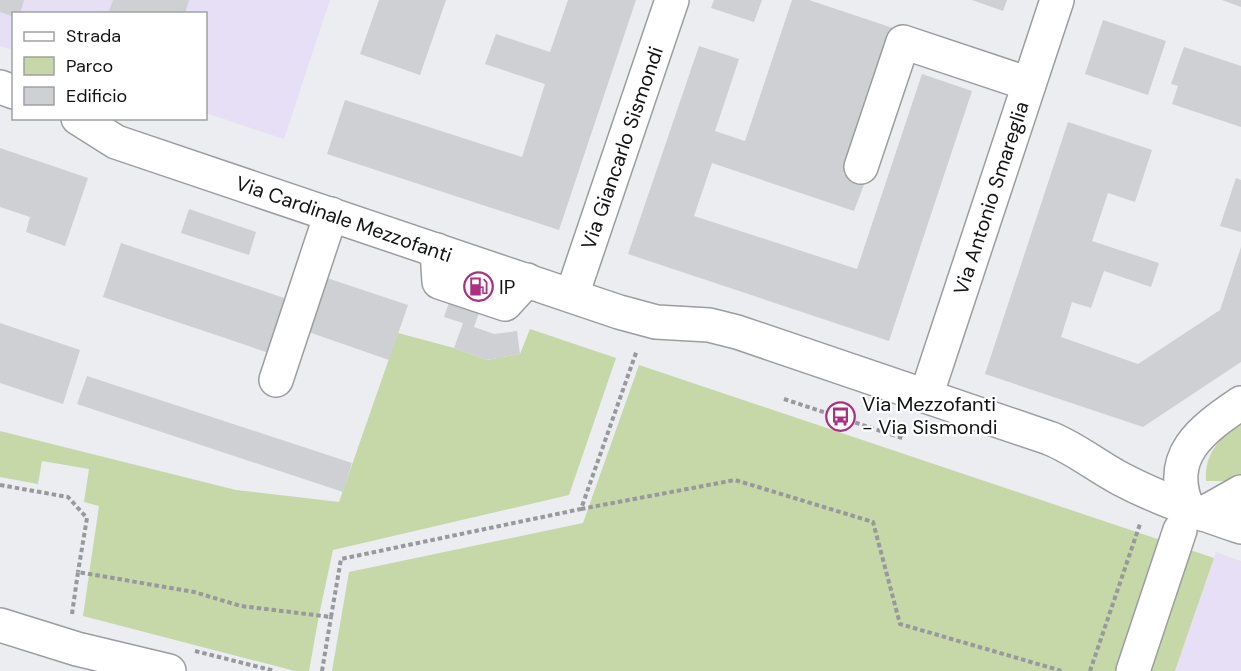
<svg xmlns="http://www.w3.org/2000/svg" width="1241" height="671" viewBox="0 0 1241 671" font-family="'DM Sans',sans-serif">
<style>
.education{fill:#e7dff5}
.green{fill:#c6d7a8}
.building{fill:#ced0d4}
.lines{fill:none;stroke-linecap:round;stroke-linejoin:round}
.minor-casing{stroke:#9b9da0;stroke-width:36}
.path{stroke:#97999c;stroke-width:4;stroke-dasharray:4.5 3;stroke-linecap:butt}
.minor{stroke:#fff;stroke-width:33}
.labels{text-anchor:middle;stroke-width:4.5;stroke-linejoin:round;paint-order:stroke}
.street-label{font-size:20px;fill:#121314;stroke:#fff}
.poi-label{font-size:20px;fill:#121314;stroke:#fff;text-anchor:start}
</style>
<rect width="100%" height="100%" fill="#ebedf1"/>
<g class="education">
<path d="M 0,0 L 330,0 L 284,139 L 206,113 L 206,14 L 14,14 L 13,50 L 0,46 Z"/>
<path d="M 1216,552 L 1241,561 L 1241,671 L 1175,671 Z"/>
</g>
<g class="green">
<path d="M 530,329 L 616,358 L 569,495 L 333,550 L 319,615 L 309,671 L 295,671 L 83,616 L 99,506 L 84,502 L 89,469 L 42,461 L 38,484 L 0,477 L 0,431 L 236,490 L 339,502 L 398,333 L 454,348 L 487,360 L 520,354 Z"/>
<path d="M 639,365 L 1214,558 L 1175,671 L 332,671 L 349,572 L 583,523 Z"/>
<path d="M 1241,421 L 1241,477 L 1227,481 L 1206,481 C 1204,452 1221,438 1241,421 Z"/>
</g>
<g class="building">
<path d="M 0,0 L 24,0 L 20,14 L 14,14 L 14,17 L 0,12 Z"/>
<path d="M 113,0 L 189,0 L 185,14 L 108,14 Z"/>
<path d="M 379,0 L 446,0 L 420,75 L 360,54 Z"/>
<path d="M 568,0 L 636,0 L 559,230 L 327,154 L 345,100 L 522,157 L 545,84 L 485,64 L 496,34 L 550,52 Z"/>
<path d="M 714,0 L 762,0 L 754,22 L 711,8 Z"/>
<path d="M 792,0 L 809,0 L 893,28 L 843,174 L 865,182 L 854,211 L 712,163 L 694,216 L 857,269 L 922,74 L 972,91 L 889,341 L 628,254 L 699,46 L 739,59 L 715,131 L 745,141 Z"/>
<path d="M 972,0 L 1007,0 L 1003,11 Z"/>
<path d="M 1222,0 L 1241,0 L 1241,7 Z"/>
<path d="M 1103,20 L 1166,41 L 1148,95 L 1085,74 Z"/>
<path d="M 1184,47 L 1241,66 L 1241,127 L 1172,104 L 1178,86 L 1171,84 Z"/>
<path d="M 1068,122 L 1152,150 L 1135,202 L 1108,193 L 1092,241 L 1159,263 L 1151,287 L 1104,271 L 1091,308 L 1072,302 L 1061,337 L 1138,364 L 1220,310 L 1241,247 L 1241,362 L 1143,427 L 985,374 Z"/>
<path d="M 0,148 L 88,178 L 65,246 L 26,232 L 30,217 L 0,207 Z"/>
<path d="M 1236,178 L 1241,180 L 1241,232 L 1220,226 Z"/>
<path d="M 189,209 L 256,232 L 249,255 L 181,233 Z"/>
<path d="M 121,243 L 293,301 L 275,355 L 103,297 Z"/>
<path d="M 318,275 L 408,305 L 389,360 L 300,329 Z"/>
<path d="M 452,294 L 482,304 L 474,327 L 494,334 L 517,331 L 520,354 L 487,360 L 454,348 L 463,323 L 444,317 Z"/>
<path d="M 0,323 L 80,350 L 63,404 L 0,383 Z"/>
<path d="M 87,376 L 352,463 L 343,492 L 77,404 Z"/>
</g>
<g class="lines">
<defs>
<g id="minor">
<path d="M 0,87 L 14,92"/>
<path d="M 78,118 L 116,142 L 619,312 L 656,322 L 709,325 L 737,332 L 1049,438 C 1075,448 1096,466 1121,479 C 1159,499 1200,513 1241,527"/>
<path d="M 861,167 L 903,42 L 1029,84"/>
<path d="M 437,250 L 439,282 L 505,304 L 527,280"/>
<path d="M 572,295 L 672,0"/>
<path d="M 276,380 L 331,214"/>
<path d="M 926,396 L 1057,0"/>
<path d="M 1188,509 C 1165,456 1201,430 1241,403"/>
<path d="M 1202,514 L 1241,492"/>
<path d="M 0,625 L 77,649 L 169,671"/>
<path d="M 1133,671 L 1180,530"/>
</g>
</defs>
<use href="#minor" class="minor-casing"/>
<g class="path">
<path d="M 784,399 L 905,439"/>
<path d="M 0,485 L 68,497 L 87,518 L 78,572"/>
<path d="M 581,509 L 735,480 L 873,522 L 900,624 L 1062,671"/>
<path d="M 72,614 L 78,572 L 194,592 L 241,606 L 331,617 L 341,559 L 581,509 L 637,350"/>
<path d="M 195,651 L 275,671"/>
<path d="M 322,671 L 331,617"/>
<path d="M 1090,671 L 1140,524"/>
</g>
<use href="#minor" class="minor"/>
</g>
<defs>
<symbol id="fuel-ring" viewBox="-11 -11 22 22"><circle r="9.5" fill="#fff" stroke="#ab3082" stroke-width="1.5"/><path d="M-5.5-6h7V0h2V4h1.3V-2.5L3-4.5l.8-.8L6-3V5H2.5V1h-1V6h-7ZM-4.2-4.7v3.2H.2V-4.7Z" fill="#ab3082"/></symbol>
<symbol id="bus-ring" viewBox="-11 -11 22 22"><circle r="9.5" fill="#fff" stroke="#ab3082" stroke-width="1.5"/><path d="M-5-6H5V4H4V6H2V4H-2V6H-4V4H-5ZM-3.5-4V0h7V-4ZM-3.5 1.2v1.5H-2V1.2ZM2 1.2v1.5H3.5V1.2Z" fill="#ab3082"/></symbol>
</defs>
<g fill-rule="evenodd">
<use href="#fuel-ring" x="462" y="270" width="33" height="33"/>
<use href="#bus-ring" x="824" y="400" width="33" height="33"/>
</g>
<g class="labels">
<g class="street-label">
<text transform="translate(622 148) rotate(-71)" y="7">Via Giancarlo Sismondi</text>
<text transform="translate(991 198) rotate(-72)" y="7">Via Antonio Smareglia</text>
<text transform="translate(344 219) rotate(19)" y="7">Via Cardinale Mezzofanti</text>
</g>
<g class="poi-label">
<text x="499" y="294">IP</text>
<text x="862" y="411">Via Mezzofanti<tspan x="862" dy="23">- Via Sismondi</tspan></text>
</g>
</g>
<rect x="12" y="12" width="195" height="108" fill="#ffffff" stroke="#a0a1a1" stroke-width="1.5"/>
<rect x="24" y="32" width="30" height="9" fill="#ffffff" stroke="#a0a1a1" stroke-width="1.5"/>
<text x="66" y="42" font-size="18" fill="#121314">Strada</text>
<rect x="24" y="57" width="30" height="18" fill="#c6d7a8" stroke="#a0a1a1" stroke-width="1.5"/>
<text x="66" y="72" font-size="18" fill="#121314">Parco</text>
<rect x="24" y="87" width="30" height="18" fill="#ced0d4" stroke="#a0a1a1" stroke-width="1.5"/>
<text x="66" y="102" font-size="18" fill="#121314">Edificio</text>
</svg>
